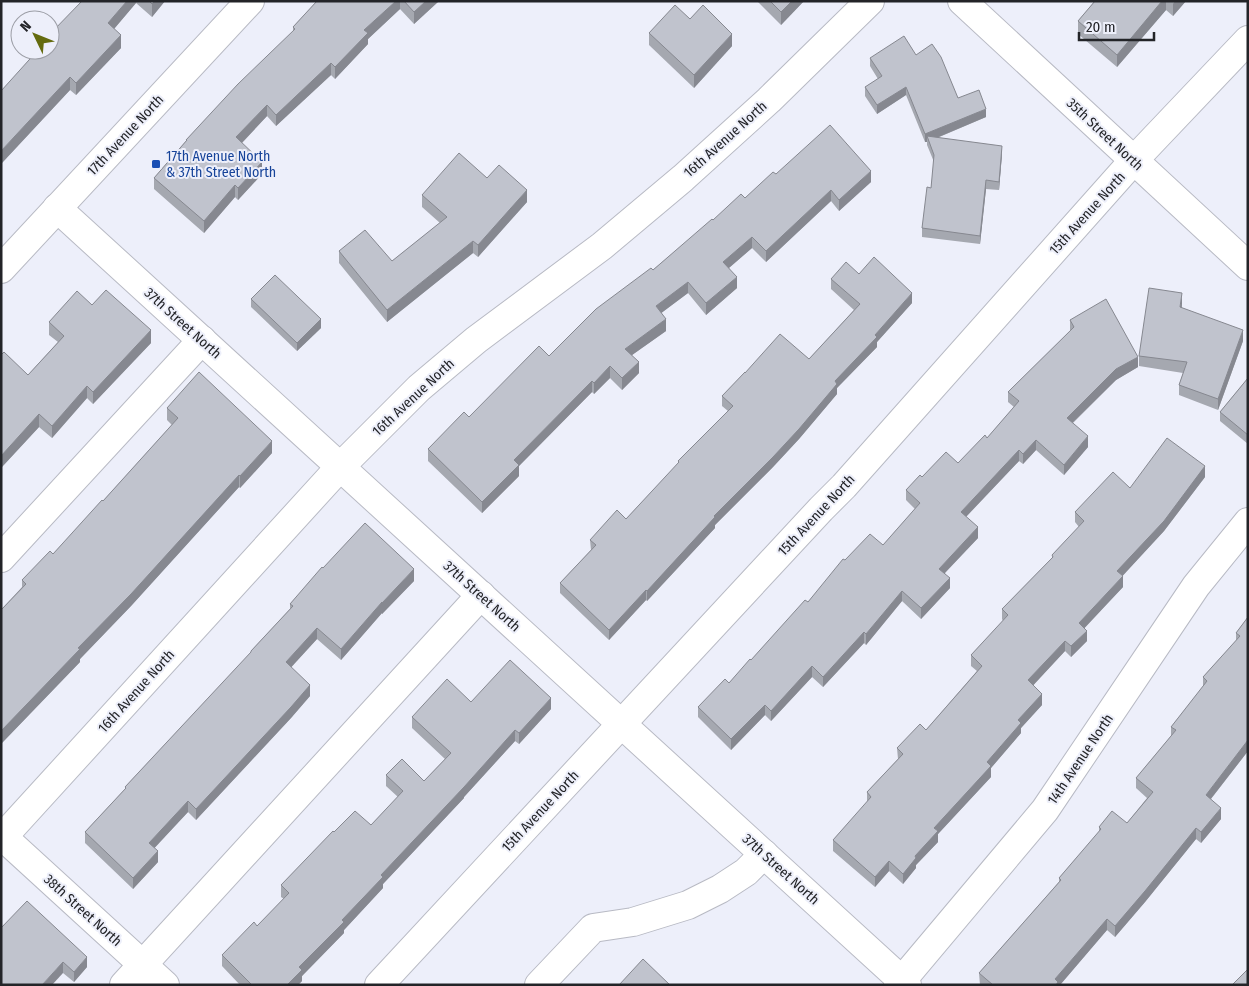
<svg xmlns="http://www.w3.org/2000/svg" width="1249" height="986" viewBox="0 0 1249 986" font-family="'Fira Sans Condensed',sans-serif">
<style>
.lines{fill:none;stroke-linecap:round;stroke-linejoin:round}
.minor-casing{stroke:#b8bac4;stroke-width:30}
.minor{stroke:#fff;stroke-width:28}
.wall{fill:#a5a8b0}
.shaded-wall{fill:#868890}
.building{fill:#c0c3cd;stroke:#868890}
.transit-dot{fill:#1a4fb4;stroke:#edeffa;stroke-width:2}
.labels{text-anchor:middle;stroke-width:4;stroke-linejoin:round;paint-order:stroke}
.street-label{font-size:14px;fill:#232428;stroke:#edeffa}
.transit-label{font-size:14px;fill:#164399;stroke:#edeffa;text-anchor:start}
</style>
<rect width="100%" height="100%" fill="#edeffa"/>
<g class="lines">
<defs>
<g id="minor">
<path d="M 962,1 L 1248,266"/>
<path d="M 57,208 L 907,985"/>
<path d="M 1,269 L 250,1"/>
<path d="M 1,558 L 202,340"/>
<path d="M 1,835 L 165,985"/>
<path d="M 1,839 L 340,467 L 419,388 L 476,340 L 602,246 L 683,178 L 769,100 L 870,1"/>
<path d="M 124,985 L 481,595"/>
<path d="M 379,985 L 821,509 L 844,486 L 1134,160 L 1248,40"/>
<path d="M 539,985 L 593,928 L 633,922 L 688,905 L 720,889 L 746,872 L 764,854"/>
<path d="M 898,985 L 1045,810 L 1196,586 L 1248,522"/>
</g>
</defs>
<use href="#minor" class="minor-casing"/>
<use href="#minor" class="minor"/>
</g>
<g class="wall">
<path d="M 82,1 L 165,1 L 152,17 L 136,3 L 114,29 L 121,48 L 76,95 L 70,90 L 1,164 Z"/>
<path d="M 317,1 L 439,1 L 414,24 L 400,9 L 368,39 L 368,44 L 335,79 L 331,75 L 276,126 L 267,116 L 242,143 L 262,174 L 238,200 L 235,197 L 204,233 L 154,189 L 154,178 L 186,141 L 186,140 L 293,32 L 293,27 Z"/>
<path d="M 757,1 L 804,1 L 781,25 Z"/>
<path d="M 1095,1 L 1186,1 L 1173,16 L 1166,10 L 1117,67 L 1078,34 L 1078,21 Z"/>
<path d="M 649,33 L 732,46 L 694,88 L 649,45 Z"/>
<path d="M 916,55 L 958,98 L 986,117 L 937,138 L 1002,154 L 999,190 L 986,189 L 980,244 L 922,237 L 922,228 L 931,188 L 934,162 L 927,145 L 927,142 L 925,142 L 906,95 L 877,114 L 865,96 L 865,87 L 878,79 L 870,66 L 870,58 Z"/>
<path d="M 776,174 L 871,182 L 839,211 L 831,201 L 766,262 L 752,248 L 729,268 L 737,288 L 706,315 L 688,293 L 661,313 L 666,331 L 632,355 L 639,373 L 622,390 L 610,378 L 594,394 L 592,392 L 519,466 L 519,476 L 482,513 L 428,461 L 428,449 L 549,356 L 713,220 L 745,198 Z"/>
<path d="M 487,178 L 527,202 L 478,257 L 473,253 L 387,322 L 339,263 L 339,251 L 392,261 L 440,223 L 422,207 L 422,195 Z"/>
<path d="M 859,274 L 912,303 L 877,342 L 877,347 L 837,388 L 837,394 L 799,439 L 773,467 L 715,525 L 715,528 L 647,601 L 646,600 L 609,640 L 560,593 L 560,583 L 591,550 L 590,540 L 626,519 L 678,464 L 678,461 L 728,411 L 722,406 L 722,396 L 745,373 L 809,359 L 854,310 L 831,289 L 831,279 Z"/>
<path d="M 251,299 L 321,328 L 297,351 L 251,307 Z"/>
<path d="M 1182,304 L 1182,308 L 1243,341 L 1218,410 L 1179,395 L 1179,385 L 1183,373 L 1139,366 L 1139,356 Z"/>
<path d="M 92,305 L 151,343 L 93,404 L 87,398 L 52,438 L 39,427 L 1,468 L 1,355 L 28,375 L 58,342 L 49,335 L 49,322 Z"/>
<path d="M 1070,320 L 1138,367 L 1116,380 L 1073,423 L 1088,447 L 1064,475 L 1036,450 L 1023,464 L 1019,461 L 966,517 L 978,538 L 945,573 L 950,588 L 921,619 L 902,601 L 866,645 L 864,643 L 823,687 L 812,677 L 771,721 L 765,715 L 731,750 L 698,717 L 698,707 L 729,683 L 808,602 L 845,560 L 883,545 L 915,509 L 906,500 L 906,490 L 922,477 L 958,463 L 987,438 L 1014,407 L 1008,402 L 1008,392 L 1070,331 Z"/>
<path d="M 1248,378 L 1248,444 L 1220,421 L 1220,412 Z"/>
<path d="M 167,408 L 272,453 L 240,488 L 239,487 L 131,606 L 80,659 L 80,662 L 1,744 L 1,610 L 22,587 L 22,580 L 53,554 L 103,501 L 172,425 L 167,420 Z"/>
<path d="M 1205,477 L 1164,531 L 1122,576 L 1123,587 L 1084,628 L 1087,641 L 1071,657 L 1065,651 L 1033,685 L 1042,705 L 1021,728 L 1021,733 L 991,768 L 991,777 L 938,834 L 938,842 L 916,865 L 916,868 L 903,884 L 889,871 L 875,887 L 833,851 L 833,840 L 867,803 L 867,792 L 898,759 L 897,748 L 926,730 L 977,671 L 971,666 L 971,655 L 1003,621 L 1002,619 L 1002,609 L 1052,558 L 1052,555 L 1079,527 L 1075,522 L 1075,512 L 1130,488 Z"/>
<path d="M 323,568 L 414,581 L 382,614 L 382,613 L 341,660 L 317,639 L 291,667 L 310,696 L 291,718 L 196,820 L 188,812 L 154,848 L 158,862 L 133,889 L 85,843 L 85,832 L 125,789 L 125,787 L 251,653 L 251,651 L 290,609 L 290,604 Z"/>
<path d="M 1248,617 L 1248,751 L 1211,799 L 1221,819 L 1201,843 L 1196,839 L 1145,902 L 1115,937 L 1107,930 L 1060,985 L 980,985 L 979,973 L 1059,882 L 1059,878 L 1099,832 L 1099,827 L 1127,823 L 1147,798 L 1136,788 L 1136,778 L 1171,736 L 1171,727 L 1203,687 L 1203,677 L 1236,641 L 1236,633 Z"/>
<path d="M 471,702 L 551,709 L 519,744 L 515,741 L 464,797 L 464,798 L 383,884 L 383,888 L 344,930 L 344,933 L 302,976 L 302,981 L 298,985 L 240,985 L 222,966 L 222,955 L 257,926 L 284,899 L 281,897 L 281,885 L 334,832 L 371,825 L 398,797 L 386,786 L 386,775 L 424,781 L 445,759 L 412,728 L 412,717 Z"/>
<path d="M 1,928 L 87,967 L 74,982 L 63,973 Z"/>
</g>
<g class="shaded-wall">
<path d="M 127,1 L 136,1 L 136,3 L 108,36 L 108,23 Z"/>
<path d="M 155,1 L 165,1 L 152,17 L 152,4 Z"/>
<path d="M 396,1 L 400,1 L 400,9 L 368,39 L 368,44 L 335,79 L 335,67 L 364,30 Z"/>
<path d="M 426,1 L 439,1 L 414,24 L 414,12 Z"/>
<path d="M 792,1 L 804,1 L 781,25 L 781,12 Z"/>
<path d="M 1162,1 L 1166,1 L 1166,10 L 1117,67 L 1117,55 Z"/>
<path d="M 1175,1 L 1186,1 L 1173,16 L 1173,4 Z"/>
<path d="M 732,34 L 732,46 L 694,88 L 694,75 Z"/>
<path d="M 121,35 L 121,48 L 76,95 L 76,83 Z"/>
<path d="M 331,63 L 331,75 L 276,126 L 276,115 Z"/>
<path d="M 70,77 L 70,90 L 1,164 L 1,151 Z"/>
<path d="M 906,87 L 906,95 L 877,114 L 877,105 Z"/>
<path d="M 267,105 L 267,116 L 236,149 L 236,137 Z"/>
<path d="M 986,109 L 986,117 L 929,141 L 927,136 L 927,142 L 925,142 L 925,134 Z"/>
<path d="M 1002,146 L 1002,154 L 999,190 L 999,182 Z"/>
<path d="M 262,162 L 262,174 L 238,200 L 238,188 Z"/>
<path d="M 871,171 L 871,182 L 839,211 L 839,200 Z"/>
<path d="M 986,180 L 986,189 L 980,244 L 980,236 Z"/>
<path d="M 235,185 L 235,197 L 204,233 L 204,221 Z"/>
<path d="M 527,190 L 527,202 L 478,257 L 478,245 Z"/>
<path d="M 831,190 L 831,201 L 766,262 L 766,251 Z"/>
<path d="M 752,237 L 752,248 L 723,273 L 723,262 Z"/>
<path d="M 473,241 L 473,253 L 387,322 L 387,310 Z"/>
<path d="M 737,277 L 737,288 L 706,315 L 706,303 Z"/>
<path d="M 688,282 L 688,293 L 656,317 L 656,306 Z"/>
<path d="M 912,293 L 912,303 L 877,342 L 877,347 L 837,388 L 837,394 L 799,439 L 773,467 L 715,525 L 715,528 L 647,601 L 647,591 L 835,381 L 875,335 Z"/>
<path d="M 1182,293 L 1182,304 L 1180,318 L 1180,307 Z"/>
<path d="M 321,319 L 321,328 L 297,351 L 297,343 Z"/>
<path d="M 666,319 L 666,331 L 625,360 L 625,349 Z"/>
<path d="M 151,330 L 151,343 L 93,404 L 93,392 Z"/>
<path d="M 1243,330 L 1243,341 L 1218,410 L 1218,399 Z"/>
<path d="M 1138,357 L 1138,367 L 1116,380 L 1067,428 L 1067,418 L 1116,369 Z"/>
<path d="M 639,362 L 639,373 L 622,390 L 622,378 Z"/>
<path d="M 610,366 L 610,378 L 594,394 L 594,383 Z"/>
<path d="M 592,381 L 592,392 L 519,466 L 519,476 L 482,513 L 482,502 L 514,460 Z"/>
<path d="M 87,386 L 87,398 L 52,438 L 52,426 Z"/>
<path d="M 39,414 L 39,427 L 1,468 L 1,456 Z"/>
<path d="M 1088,436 L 1088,447 L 1064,475 L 1064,465 Z"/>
<path d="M 1036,440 L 1036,450 L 1023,464 L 1023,454 Z"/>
<path d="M 272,441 L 272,453 L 240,488 L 240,476 Z"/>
<path d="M 1019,450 L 1019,461 L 961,522 L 961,512 Z"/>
<path d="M 1205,466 L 1205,477 L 1164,531 L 1117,582 L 1117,571 Z"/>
<path d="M 239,475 L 239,487 L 131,606 L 80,659 L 80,662 L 1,744 L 1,731 Z"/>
<path d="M 978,527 L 978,538 L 939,579 L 939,569 Z"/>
<path d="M 414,569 L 414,581 L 382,614 L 382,603 Z"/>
<path d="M 1123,576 L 1123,587 L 1079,634 L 1079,623 Z"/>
<path d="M 950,578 L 950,588 L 921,619 L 921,608 Z"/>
<path d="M 646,590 L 646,600 L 609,640 L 609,630 Z"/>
<path d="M 902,591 L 902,601 L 866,645 L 866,634 Z"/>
<path d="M 382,602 L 382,613 L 341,660 L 341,649 Z"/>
<path d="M 317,628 L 317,639 L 286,673 L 286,662 Z"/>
<path d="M 1087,631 L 1087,641 L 1071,657 L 1071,646 Z"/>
<path d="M 864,632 L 864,643 L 823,687 L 823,677 Z"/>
<path d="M 1065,641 L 1065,651 L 1028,691 L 1028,680 Z"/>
<path d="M 812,666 L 812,677 L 771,721 L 771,711 Z"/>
<path d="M 310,685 L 310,696 L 291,718 L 196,820 L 196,809 Z"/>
<path d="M 1042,694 L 1042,705 L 1021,728 L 1021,733 L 991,768 L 991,777 L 938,834 L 938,842 L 916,865 L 916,868 L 903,884 L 903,874 L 934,828 L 1018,720 Z"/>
<path d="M 551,698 L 551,709 L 519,744 L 519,733 Z"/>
<path d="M 765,705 L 765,715 L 731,750 L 731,739 Z"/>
<path d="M 515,730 L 515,741 L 464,797 L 464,798 L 383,884 L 383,888 L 344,930 L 344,933 L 302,976 L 302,981 L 298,985 L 287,985 L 299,967 L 342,920 L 381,875 L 464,787 Z"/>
<path d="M 1248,740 L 1248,751 L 1206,805 L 1206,795 Z"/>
<path d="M 188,801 L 188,812 L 149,854 L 149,843 Z"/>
<path d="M 1221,808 L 1221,819 L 1201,843 L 1201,832 Z"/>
<path d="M 1196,828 L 1196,839 L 1145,902 L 1115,937 L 1115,926 Z"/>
<path d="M 158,851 L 158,862 L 133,889 L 133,878 Z"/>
<path d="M 889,861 L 889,871 L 875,887 L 875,877 Z"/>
<path d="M 1107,919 L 1107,930 L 1060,985 L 1055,985 L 1055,979 Z"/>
<path d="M 87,957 L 87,967 L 74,982 L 74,972 Z"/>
<path d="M 63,962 L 63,973 L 52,985 L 42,985 Z"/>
</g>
<g class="building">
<path d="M 82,1 L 127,1 L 108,23 L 121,35 L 76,83 L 70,77 L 1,151 L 1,91 L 38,50 L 50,50 L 50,34 Z"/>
<path d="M 149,1 L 155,1 L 152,4 Z"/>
<path d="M 317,1 L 396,1 L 364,30 L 368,33 L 335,67 L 331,63 L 276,115 L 267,105 L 236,137 L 262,162 L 238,188 L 235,185 L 204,221 L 154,178 L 187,140 L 186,140 L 238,84 L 295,29 L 293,27 Z"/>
<path d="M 404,1 L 426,1 L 414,12 Z"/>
<path d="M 770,1 L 792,1 L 781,12 Z"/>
<path d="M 1095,1 L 1162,1 L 1117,55 L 1078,21 Z"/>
<path d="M 675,5 L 690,19 L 703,5 L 732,34 L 694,75 L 649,33 Z"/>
<path d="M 904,36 L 916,55 L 932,44 L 941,57 L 958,98 L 979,90 L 986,109 L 925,134 L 906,87 L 877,105 L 865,87 L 882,76 L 870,58 Z"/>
<path d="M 830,125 L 871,171 L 839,200 L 831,190 L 766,251 L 752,237 L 723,262 L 737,277 L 706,303 L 688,282 L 656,306 L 666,319 L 625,349 L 639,362 L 622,378 L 610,366 L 594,383 L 592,381 L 514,460 L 519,465 L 482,502 L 428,449 L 464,412 L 469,417 L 539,346 L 549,356 L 596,309 L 651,268 L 653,270 L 712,219 L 713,220 L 741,194 L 745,198 L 773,172 L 776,174 Z"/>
<path d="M 927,136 L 1002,146 L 999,182 L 986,180 L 980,236 L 922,228 L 927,187 L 931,188 L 934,155 Z"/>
<path d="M 459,153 L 487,178 L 499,165 L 527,190 L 478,245 L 473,241 L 387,310 L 339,251 L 365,230 L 392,261 L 447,217 L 422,195 Z"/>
<path d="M 874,257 L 912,293 L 875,335 L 877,337 L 835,381 L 837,384 L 799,429 L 773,457 L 714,516 L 715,517 L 647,591 L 646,590 L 609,630 L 560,583 L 596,545 L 590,540 L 617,510 L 626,519 L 679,462 L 678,461 L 733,406 L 722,396 L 745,372 L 745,373 L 780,334 L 809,359 L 860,304 L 831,279 L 846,262 L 859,274 Z"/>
<path d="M 275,275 L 321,319 L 297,343 L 251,299 Z"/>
<path d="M 1149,288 L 1182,293 L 1180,307 L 1243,330 L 1218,399 L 1179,385 L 1187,362 L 1139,356 Z"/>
<path d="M 106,290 L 151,330 L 93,392 L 87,386 L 52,426 L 39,414 L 1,456 L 1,355 L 4,352 L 28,375 L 64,336 L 49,322 L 77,291 L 92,305 Z"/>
<path d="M 1106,299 L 1138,357 L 1116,369 L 1067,418 L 1088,436 L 1064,465 L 1036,440 L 1023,454 L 1019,450 L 961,512 L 978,527 L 939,569 L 950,578 L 921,608 L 902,591 L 866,634 L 864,632 L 823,677 L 812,666 L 771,711 L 765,705 L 731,739 L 698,707 L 725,679 L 729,683 L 750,659 L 751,660 L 805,600 L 808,602 L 843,559 L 845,560 L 870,534 L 883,545 L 920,503 L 906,490 L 920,475 L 922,477 L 946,452 L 958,463 L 985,435 L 987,438 L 1019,401 L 1008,392 L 1074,327 L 1070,320 Z"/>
<path d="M 199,372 L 272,441 L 240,476 L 239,475 L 131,594 L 78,648 L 80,649 L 1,731 L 1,610 L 26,584 L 22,580 L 50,551 L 53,554 L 102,500 L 103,501 L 178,418 L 167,408 Z"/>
<path d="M 1248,378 L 1248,435 L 1220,412 Z"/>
<path d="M 1167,438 L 1205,466 L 1164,521 L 1117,571 L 1123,576 L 1079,623 L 1087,631 L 1071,646 L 1065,641 L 1028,680 L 1042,694 L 1018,720 L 1021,723 L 987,762 L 991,766 L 934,828 L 938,831 L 915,856 L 916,858 L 903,874 L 889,861 L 875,877 L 833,840 L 871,797 L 867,792 L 903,754 L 897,748 L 920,724 L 926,730 L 982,666 L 971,655 L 1008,615 L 1002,609 L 1053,557 L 1052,555 L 1084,521 L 1075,512 L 1113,472 L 1130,488 Z"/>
<path d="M 365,523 L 414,569 L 382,603 L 382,602 L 341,649 L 317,628 L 286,662 L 310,685 L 291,707 L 196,809 L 188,801 L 149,843 L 158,851 L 133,878 L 85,832 L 126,788 L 125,787 L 251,652 L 251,651 L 293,606 L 290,604 L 322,567 L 323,568 Z"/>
<path d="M 1248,617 L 1248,740 L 1206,795 L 1221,808 L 1201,832 L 1196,828 L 1145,891 L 1115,926 L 1107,919 L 1055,979 L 1058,982 L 1056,985 L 993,985 L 979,973 L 1061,880 L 1059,878 L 1101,829 L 1099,827 L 1112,811 L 1127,823 L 1153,792 L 1136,778 L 1176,730 L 1171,727 L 1207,681 L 1203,677 L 1240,636 L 1236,633 Z"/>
<path d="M 510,660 L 551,698 L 519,733 L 515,730 L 464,787 L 381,875 L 383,877 L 342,920 L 344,922 L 299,967 L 302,970 L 287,985 L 252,985 L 222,955 L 254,922 L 257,926 L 289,893 L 281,885 L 333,831 L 334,832 L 355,811 L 371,825 L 403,791 L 386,775 L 402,759 L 424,781 L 451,753 L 412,717 L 447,679 L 471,702 Z"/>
<path d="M 27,901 L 87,957 L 74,972 L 63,962 L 42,985 L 1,985 L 1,928 Z"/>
<path d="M 643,959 L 670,985 L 619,985 Z"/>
<path d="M 1248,969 L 1248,985 L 1232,985 Z"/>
</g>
<rect class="transit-dot" x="151" y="159" width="10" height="10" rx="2.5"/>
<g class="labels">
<g class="street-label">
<text transform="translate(1105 134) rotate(43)" y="5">35th Street North</text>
<text transform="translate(125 135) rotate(-47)" y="5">17th Avenue North</text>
<text transform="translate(725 139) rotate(-42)" y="5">16th Avenue North</text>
<text transform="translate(1087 213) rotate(-48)" y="5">15th Avenue North</text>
<text transform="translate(183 323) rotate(42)" y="5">37th Street North</text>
<text transform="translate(413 397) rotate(-43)" y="5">16th Avenue North</text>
<text transform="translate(816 515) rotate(-47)" y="5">15th Avenue North</text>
<text transform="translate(482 596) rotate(42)" y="5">37th Street North</text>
<text transform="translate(136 691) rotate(-48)" y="5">16th Avenue North</text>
<text transform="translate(1080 759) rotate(-56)" y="5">14th Avenue North</text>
<text transform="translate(540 811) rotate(-47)" y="5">15th Avenue North</text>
<text transform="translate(781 869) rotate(42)" y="5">37th Street North</text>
<text transform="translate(83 910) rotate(42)" y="5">38th Street North</text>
</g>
<g class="transit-label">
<text x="166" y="161">17th Avenue North<tspan x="166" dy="16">&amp; 37th Street North</tspan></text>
</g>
</g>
<rect width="1249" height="986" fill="none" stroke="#232428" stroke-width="5"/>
<g transform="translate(35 35) rotate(313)"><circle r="24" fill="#edeffa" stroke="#9c9ea6"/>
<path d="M0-4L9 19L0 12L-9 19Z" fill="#646b0e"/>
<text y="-8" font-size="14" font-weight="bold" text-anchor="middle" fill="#232428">N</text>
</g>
<path d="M1079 32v8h75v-8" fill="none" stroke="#232428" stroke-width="2.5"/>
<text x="1086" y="32" font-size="15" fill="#232428" stroke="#edeffa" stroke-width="4" paint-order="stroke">20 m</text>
</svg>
